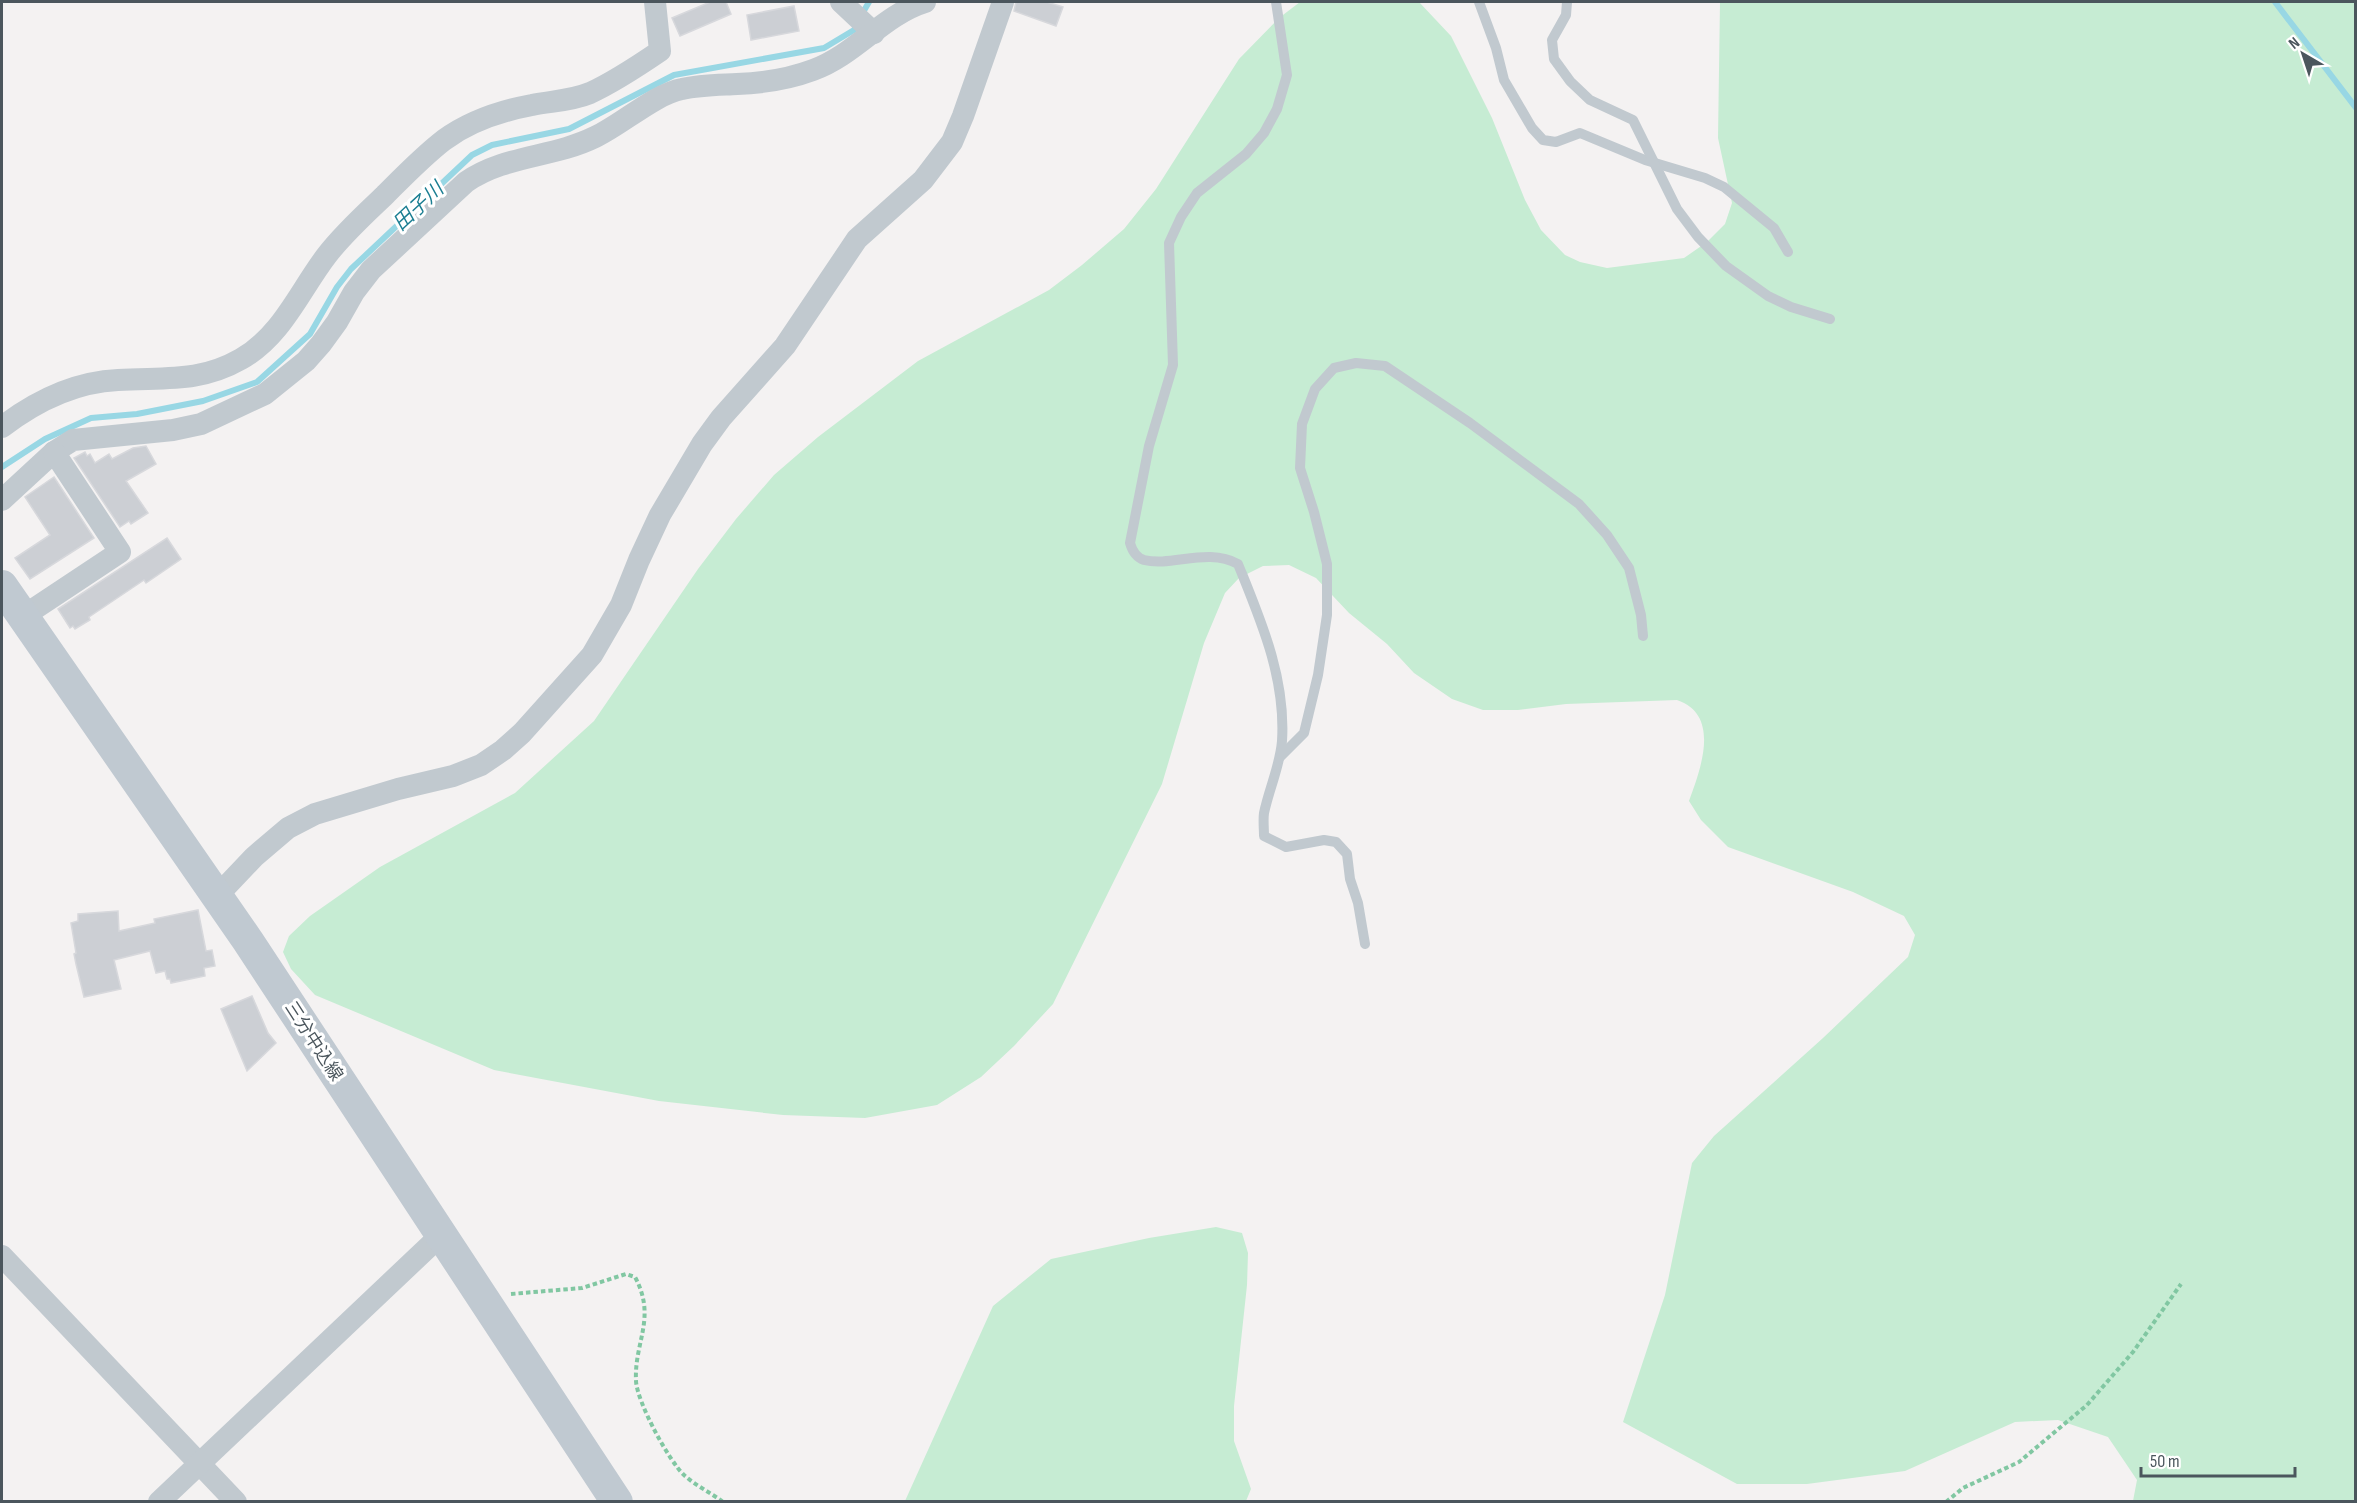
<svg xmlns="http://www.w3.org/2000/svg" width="2357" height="1503" viewBox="0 0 2357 1503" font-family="'Sofia Sans Condensed','Noto Sans JP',sans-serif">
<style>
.green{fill:#c6ecd3}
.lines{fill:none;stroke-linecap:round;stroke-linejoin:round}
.stream{stroke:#98d7e4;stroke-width:6}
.building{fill:#cccfd4;stroke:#d7d8dc;stroke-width:1.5}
.path{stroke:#81c7a2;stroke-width:4;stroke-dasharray:4.5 3;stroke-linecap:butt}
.lane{stroke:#c1c9cf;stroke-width:10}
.street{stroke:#c1c9cf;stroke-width:22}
.secondary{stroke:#c0c9d1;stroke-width:32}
.labels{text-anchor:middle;stroke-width:6;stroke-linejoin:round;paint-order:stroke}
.street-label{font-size:18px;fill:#4b565d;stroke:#fff}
.water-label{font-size:20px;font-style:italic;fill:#1b7e92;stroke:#fff}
</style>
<rect width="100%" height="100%" fill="#f4f2f2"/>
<g class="green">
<path d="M 1300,2 L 1419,2 L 1451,36 L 1492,118 L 1525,200 L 1541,230 L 1565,255 L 1580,262 L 1607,268 L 1684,258 L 1707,242 L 1725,224 L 1732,203 L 1718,138 L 1720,2 L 2355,2 L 2355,1501 L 2133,1501 L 2137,1480 L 2108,1437 L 2058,1420 L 2015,1422 L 1905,1471 L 1807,1484 L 1737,1484 L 1623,1422 L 1665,1295 L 1692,1163 L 1714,1136 L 1823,1038 L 1908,957 L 1915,935 L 1904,916 L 1853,892 L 1728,847 L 1701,820 L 1689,801 C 1701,768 1721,715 1677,700 L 1566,704 L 1518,710 L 1483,710 L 1452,699 L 1414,673 L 1387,644 L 1349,613 L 1316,578 L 1289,565 L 1263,566 L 1239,578 L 1225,593 L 1204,643 L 1162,784 L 1053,1004 L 1014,1046 L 981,1077 L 937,1105 L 865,1118 L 783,1115 L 659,1101 L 494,1070 L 315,995 L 291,969 L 283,952 L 289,936 L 310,916 L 380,867 L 515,793 L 594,721 L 698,569 L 736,519 L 774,475 L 818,437 L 918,361 L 1049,290 L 1082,265 L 1124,229 L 1156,189 L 1239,59 L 1279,18 Z"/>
<path d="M 1216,1227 L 1242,1233 L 1248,1253 L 1247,1285 L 1234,1406 L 1234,1441 L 1251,1489 L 1246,1501 L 905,1501 L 993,1306 L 1051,1259 L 1149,1238 Z"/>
</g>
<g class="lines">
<g class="stream">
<path d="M 2275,2 L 2356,108"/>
<path d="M 862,14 L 869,2"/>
<path d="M 2,467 L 45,439 L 91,418 L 137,414 L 203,401 L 257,382 L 310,334 L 337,287 L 351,269 L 472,155 L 492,145 L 569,129 L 674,75 L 824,48 L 854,30 L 858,23"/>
</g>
</g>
<g class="building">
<path d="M 710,2 L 726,2 L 731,14 L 680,36 L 672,18 Z"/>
<path d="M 1016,2 L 1047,2 L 1063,7 L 1056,26 L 1014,11 Z"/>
<path d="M 794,6 L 799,31 L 751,40 L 747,15 Z"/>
<path d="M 146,446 L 156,464 L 126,481 L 148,513 L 131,524 L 129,521 L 120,527 L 74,458 L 85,452 L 87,456 L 90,454 L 95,463 L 109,454 L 112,459 L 133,448 Z"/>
<path d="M 54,477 L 94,538 L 30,579 L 15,558 L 50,535 L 25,497 Z"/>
<path d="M 167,538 L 181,559 L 146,583 L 144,580 L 89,617 L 90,620 L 75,629 L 73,626 L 70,628 L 58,609 Z"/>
<path d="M 198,910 L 206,951 L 212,950 L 215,966 L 204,968 L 205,976 L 171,983 L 170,979 L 167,979 L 165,971 L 156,973 L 150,951 L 114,960 L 121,989 L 84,997 L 76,964 L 74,954 L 76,953 L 71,923 L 78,921 L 78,914 L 118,911 L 119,931 L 155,923 L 154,919 Z"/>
<path d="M 252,996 L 268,1033 L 276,1043 L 247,1071 L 221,1009 Z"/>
</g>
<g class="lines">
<g class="path">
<path d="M 511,1294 L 582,1288 L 626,1274 L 635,1277 C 657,1318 634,1342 636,1381 C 637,1402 669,1461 684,1475 C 695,1485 711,1493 723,1502"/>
<path d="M 1946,1502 L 1963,1488 L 2019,1462 L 2087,1405 L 2133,1352 L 2181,1284"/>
</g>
<g class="lane">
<path d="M 1276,2 L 1287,75 L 1277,109 L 1264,133 L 1246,154 L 1197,193 L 1181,217 L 1169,243 L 1173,365 L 1149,446 L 1130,543 C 1132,550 1135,557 1144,560 C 1172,567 1208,547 1238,564 C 1261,621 1286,678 1282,741 C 1280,766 1269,789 1264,813 C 1263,820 1264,829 1264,836 L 1286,847 L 1324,840 L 1336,842 L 1347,854 L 1350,879 L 1358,903 L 1365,944"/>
<path d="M 1479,2 L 1496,48 L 1504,80 L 1532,128 L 1543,140 L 1556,142 L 1580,133 L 1645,160 L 1705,178 L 1724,187 L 1774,228 L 1788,252"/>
<path d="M 1567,2 L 1566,15 L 1552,40 L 1554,59 L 1570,81 L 1590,100 L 1633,120 L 1677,209 L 1698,237 L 1726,266 L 1768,296 L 1791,307 L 1830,319"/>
<path d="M 1280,757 L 1304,733 L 1318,675 L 1327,615 L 1327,564 L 1314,512 L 1300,468 L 1302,424 L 1315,389 L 1334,368 L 1356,363 L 1385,366 L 1470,423 L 1579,504 L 1607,535 L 1629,568 L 1641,615 L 1643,636"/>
</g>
<g class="street">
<path d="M 841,2 L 874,33"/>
<path d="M 2,427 C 36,401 74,382 118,380 C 164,377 199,383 241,359 C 282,336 300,290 327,255 C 344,233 364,215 384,196 C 403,177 422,157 444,140 C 470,121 500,111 532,105 C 551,101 571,101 590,93 C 614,82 638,66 660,51 L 655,2"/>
<path d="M 2,500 L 54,452 L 73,440 L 173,430 L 201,424 L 265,394 L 306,361 L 321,344 L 337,322 L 354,292 L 371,270 L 466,182 C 505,155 552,158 595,137 C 621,125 655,94 682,89 C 700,85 719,85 737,84 C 763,83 789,79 813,70 C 855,55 883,15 925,2"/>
<path d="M 22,617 L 120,552 L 54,452"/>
<path d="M 217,896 L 254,857 L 288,828 L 315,814 L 398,789 L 453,776 L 481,765 L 503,750 L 522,733 L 592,655 L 621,605 L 639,560 L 660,515 L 702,444 L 721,418 L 785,346 L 857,239 L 923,180 L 952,142 L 963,116 L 1003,2"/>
<path d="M 2,1256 L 236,1502"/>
<path d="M 159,1502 L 441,1235"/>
</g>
<path class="secondary" d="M 2,586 L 248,941 L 617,1502"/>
</g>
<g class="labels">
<g class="street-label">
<text transform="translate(314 1041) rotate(57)" y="6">三分中込線</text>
</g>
<g class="water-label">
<text transform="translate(418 206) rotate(-43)" y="7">田子川</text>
</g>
</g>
<rect width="2357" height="1503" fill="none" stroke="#4b565d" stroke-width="6"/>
<g transform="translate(2303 54) rotate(321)" stroke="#ffffff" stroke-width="4.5" paint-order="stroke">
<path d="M0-4.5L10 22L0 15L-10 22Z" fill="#4b565d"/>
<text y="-9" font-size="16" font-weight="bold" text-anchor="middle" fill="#4b565d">N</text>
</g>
<path d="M2141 1467v9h154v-9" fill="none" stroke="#4b565d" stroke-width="3"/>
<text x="2150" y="1467" font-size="18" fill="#4b565d" stroke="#ffffff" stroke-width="4.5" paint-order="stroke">50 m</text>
</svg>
